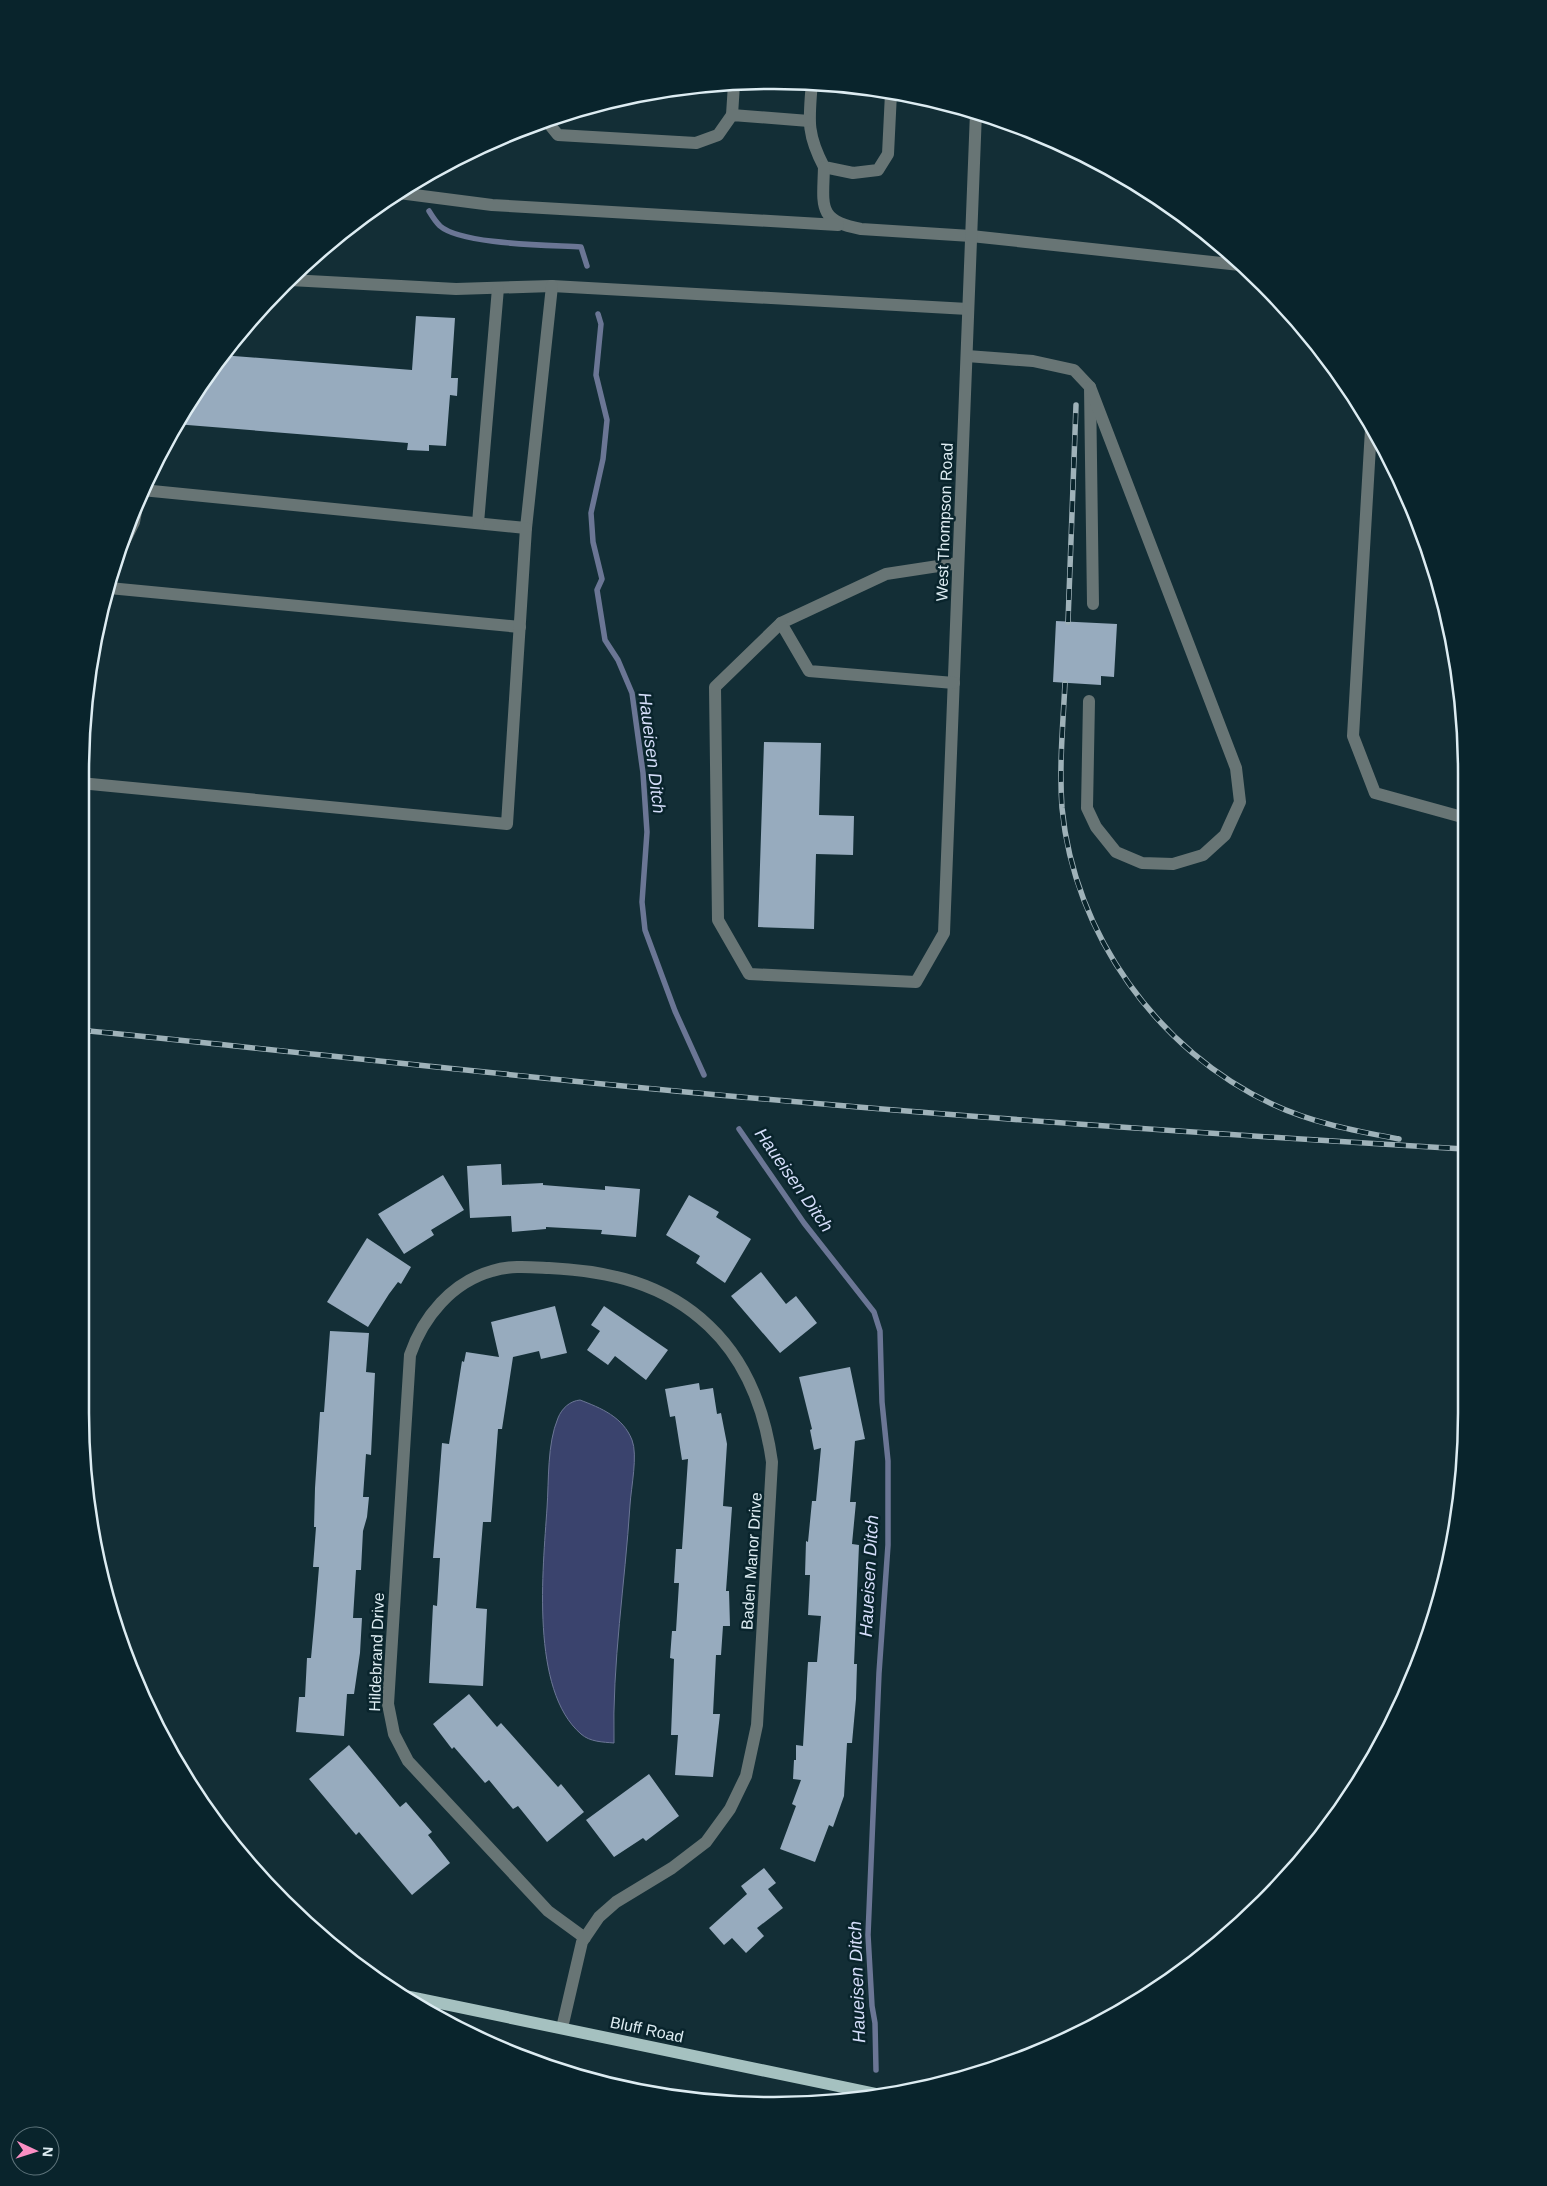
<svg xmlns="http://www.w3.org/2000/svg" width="1547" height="2186" viewBox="0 0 1547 2186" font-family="Helvetica,sans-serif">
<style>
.water{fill:#3a436d;stroke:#6b7695}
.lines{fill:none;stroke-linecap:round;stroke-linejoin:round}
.stream{stroke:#6b7695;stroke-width:5.5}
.building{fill:#97abbe}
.minor{stroke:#687575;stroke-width:12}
.major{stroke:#a5c1c0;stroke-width:12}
.rail-casing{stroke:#9fb2b9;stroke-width:5.5}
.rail{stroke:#09242c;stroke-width:4;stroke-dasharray:11;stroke-linecap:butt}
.labels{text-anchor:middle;stroke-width:5;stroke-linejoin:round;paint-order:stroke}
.street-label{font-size:16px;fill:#ddecf2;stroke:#09242c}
.water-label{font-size:18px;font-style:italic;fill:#d4ddf9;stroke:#09242c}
.rim{fill:none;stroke:#ddecf2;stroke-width:2.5}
</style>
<rect width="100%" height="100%" fill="#132e36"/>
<path class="water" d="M 580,1400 C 601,1408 623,1417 632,1440 C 638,1455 631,1488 630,1505 C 625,1584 612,1663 614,1743 C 603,1742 590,1742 581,1734 C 530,1690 543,1569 547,1508 C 549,1480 547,1444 558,1418 C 562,1408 570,1401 580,1400 Z"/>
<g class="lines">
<g class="stream">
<path d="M 428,176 L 429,172"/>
<path d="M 429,211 C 432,216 436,222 440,226 C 462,245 551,245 581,247 L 587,266"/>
<path d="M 598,314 L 601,324 L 596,375 L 607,420 L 603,459 L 591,513 L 593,542 L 602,579 L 597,590 L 605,640 L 618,660 L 632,693 L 643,773 L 647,832 L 642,902 L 645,930 L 675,1011 L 704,1075"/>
<path d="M 739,1129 L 804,1223 L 874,1312 L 880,1331 L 882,1402 L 888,1461 L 888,1545 L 879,1673 L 868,1935 L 872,2006 L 875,2023 L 876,2070"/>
</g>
</g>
<g class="building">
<path d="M 416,316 L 455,318 L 451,378 L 458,378 L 457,396 L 450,395 L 446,446 L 429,445 L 429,451 L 407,450 L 408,443 L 175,424 L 221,355 L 412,370 Z"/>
<path d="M 1056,621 L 1117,624 L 1114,677 L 1101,676 L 1101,685 L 1053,682 Z"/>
<path d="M 764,742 L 821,743 L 819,815 L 854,816 L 853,855 L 816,854 L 814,929 L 758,927 Z"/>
<path d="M 501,1164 L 502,1185 L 543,1183 L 543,1185 L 605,1190 L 605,1186 L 640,1189 L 636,1237 L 601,1234 L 602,1230 L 546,1227 L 546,1229 L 512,1232 L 511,1216 L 470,1218 L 467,1166 Z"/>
<path d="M 443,1175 L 464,1210 L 431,1230 L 434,1235 L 404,1254 L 378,1214 Z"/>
<path d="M 689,1195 L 719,1212 L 716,1217 L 751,1239 L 725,1283 L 696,1263 L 700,1256 L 666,1235 Z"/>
<path d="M 367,1238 L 411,1267 L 401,1284 L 398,1282 L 389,1294 L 368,1327 L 327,1302 Z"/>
<path d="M 761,1272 L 786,1304 L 796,1296 L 817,1323 L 780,1353 L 731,1296 Z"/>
<path d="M 555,1306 L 567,1353 L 541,1359 L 539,1351 L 513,1357 L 502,1429 L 498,1429 L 491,1522 L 483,1522 L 476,1608 L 487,1609 L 483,1686 L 429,1683 L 433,1605 L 437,1606 L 440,1558 L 433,1558 L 442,1443 L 449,1444 L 462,1361 L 464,1362 L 466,1352 L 499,1357 L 491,1322 Z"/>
<path d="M 604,1306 L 668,1350 L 646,1380 L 615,1356 L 608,1365 L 587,1350 L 600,1331 L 591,1325 Z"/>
<path d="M 330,1331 L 369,1333 L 366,1372 L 375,1373 L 371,1455 L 366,1454 L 363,1497 L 369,1497 L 367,1517 L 363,1531 L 361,1570 L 356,1570 L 353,1618 L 362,1618 L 360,1653 L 354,1694 L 347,1694 L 344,1736 L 296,1732 L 299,1697 L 305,1697 L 307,1658 L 311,1658 L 315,1615 L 319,1567 L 313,1567 L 316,1527 L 314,1527 L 315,1488 L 320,1412 L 324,1412 Z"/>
<path d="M 850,1367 L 865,1439 L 855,1441 L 850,1502 L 856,1502 L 852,1544 L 859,1545 L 854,1664 L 857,1664 L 856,1699 L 852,1743 L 847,1743 L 844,1796 L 833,1827 L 829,1825 L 815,1862 L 780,1849 L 796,1806 L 792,1804 L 801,1780 L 793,1779 L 794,1760 L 796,1760 L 796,1745 L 803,1746 L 808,1662 L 817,1662 L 821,1616 L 808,1615 L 810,1575 L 805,1575 L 806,1541 L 808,1542 L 812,1501 L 816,1501 L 821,1448 L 814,1450 L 810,1430 L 812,1429 L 799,1377 Z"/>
<path d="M 699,1383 L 700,1390 L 713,1388 L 717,1414 L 721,1413 L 727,1444 L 723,1506 L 732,1507 L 726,1591 L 729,1591 L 730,1626 L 723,1626 L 721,1655 L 716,1655 L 713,1714 L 720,1714 L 713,1777 L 675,1775 L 678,1735 L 671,1735 L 674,1659 L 670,1658 L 672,1631 L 676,1631 L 679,1583 L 674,1583 L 676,1549 L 682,1549 L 688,1459 L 682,1460 L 675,1416 L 670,1417 L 665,1389 Z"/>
<path d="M 469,1694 L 497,1727 L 501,1723 L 558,1787 L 561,1784 L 584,1812 L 547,1842 L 518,1806 L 513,1809 L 489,1780 L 485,1783 L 454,1747 L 452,1749 L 433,1724 Z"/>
<path d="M 349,1745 L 400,1807 L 406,1802 L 432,1832 L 428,1835 L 450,1863 L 412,1895 L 359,1832 L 356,1835 L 309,1779 Z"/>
<path d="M 649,1774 L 679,1816 L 646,1841 L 643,1838 L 614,1857 L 586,1820 Z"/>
<path d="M 764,1868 L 776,1883 L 768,1889 L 783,1908 L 757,1928 L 764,1936 L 746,1953 L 732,1938 L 724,1945 L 709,1928 L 747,1894 L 741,1886 Z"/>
</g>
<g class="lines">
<g class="minor">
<path d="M 812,82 C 809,119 806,133 824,167 L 853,173 L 878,170 L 888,154 L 891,93"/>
<path d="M 732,115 L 734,84"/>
<path d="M 545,119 L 558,135 L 696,143 L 718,135 L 732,115 L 809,121"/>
<path d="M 824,167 C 823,206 817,221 861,229 L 971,236 L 1240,265"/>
<path d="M 399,193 L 492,205 L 838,225"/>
<path d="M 290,280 L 456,289 L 552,286 L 968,309"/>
<path d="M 967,356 L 1033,361 L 1074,370 L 1090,387 L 1093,604"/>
<path d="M 1371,429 L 1353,736 L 1375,793 L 1462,817"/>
<path d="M 142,490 L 526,528 L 552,286"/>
<path d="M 478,523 L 498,288"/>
<path d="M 120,550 L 134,522 L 139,496"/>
<path d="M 958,563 L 886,574 L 781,623 L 715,687 L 718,920 L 749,974 L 916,982 L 944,933 L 976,112"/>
<path d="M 109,588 L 520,627"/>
<path d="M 781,623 L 809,671 L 954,683"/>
<path d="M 1089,701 L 1087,808 L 1096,827 L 1116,852 L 1142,863 L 1173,864 L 1203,855 L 1225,835 L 1240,802 L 1236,768 L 1090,387"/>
<path d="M 80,783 L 507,824 L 526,528"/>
<path d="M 562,2028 L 582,1942 L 599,1917 L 616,1902 L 672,1868 L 706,1842 L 730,1809 L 746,1776 L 757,1725 L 772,1462 C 765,1412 747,1362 709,1326 C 664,1283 609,1271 549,1268 C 530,1267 510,1265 492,1271 C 452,1282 423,1317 410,1355 L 388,1704 L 394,1734 L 408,1761 L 548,1911 L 585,1938"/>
</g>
<path class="major" d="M 401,1995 L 886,2096"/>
<defs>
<g id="rail">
<path d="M 1068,622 L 1076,405"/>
<path d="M 1065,683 C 1063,724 1059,766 1062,808 C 1074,934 1158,1051 1272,1104 C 1312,1123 1356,1131 1399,1139"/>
<path d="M 80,1030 C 339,1056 598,1086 858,1107 C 1060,1124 1262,1137 1464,1149"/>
</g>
</defs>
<use href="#rail" class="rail-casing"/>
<use href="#rail" class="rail"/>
</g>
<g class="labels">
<g class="street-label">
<text transform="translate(944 522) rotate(-88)" y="6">West Thompson Road</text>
<text transform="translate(751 1561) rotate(-86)" y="6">Baden Manor Drive</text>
<text transform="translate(376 1652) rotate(-88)" y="6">Hildebrand Drive</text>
<text transform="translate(647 2029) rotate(12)" y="6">Bluff Road</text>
</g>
<g class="water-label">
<text transform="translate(652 753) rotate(83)" y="6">Haueisen Ditch</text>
<text transform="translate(794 1180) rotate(55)" y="6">Haueisen Ditch</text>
<text transform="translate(869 1576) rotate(-87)" y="6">Haueisen Ditch</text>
<text transform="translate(857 1982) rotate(-92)" y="6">Haueisen Ditch</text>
</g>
</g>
<path d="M0 0H1547V2186H0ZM773 89H774A684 684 0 0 1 1458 773V1413A684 684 0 0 1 774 2097H773A684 684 0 0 1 89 1413V773A684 684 0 0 1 773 89Z" fill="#09242c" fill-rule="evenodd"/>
<path class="rim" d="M773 89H774A684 684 0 0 1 1458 773V1413A684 684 0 0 1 774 2097H773A684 684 0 0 1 89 1413V773A684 684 0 0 1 773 89Z"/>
<g transform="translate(35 2151) rotate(94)"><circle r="24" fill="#09242c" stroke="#5e747b"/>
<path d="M0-4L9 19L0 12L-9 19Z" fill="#fb8fc4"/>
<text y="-8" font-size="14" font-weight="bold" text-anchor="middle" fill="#ddecf2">N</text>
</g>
</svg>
